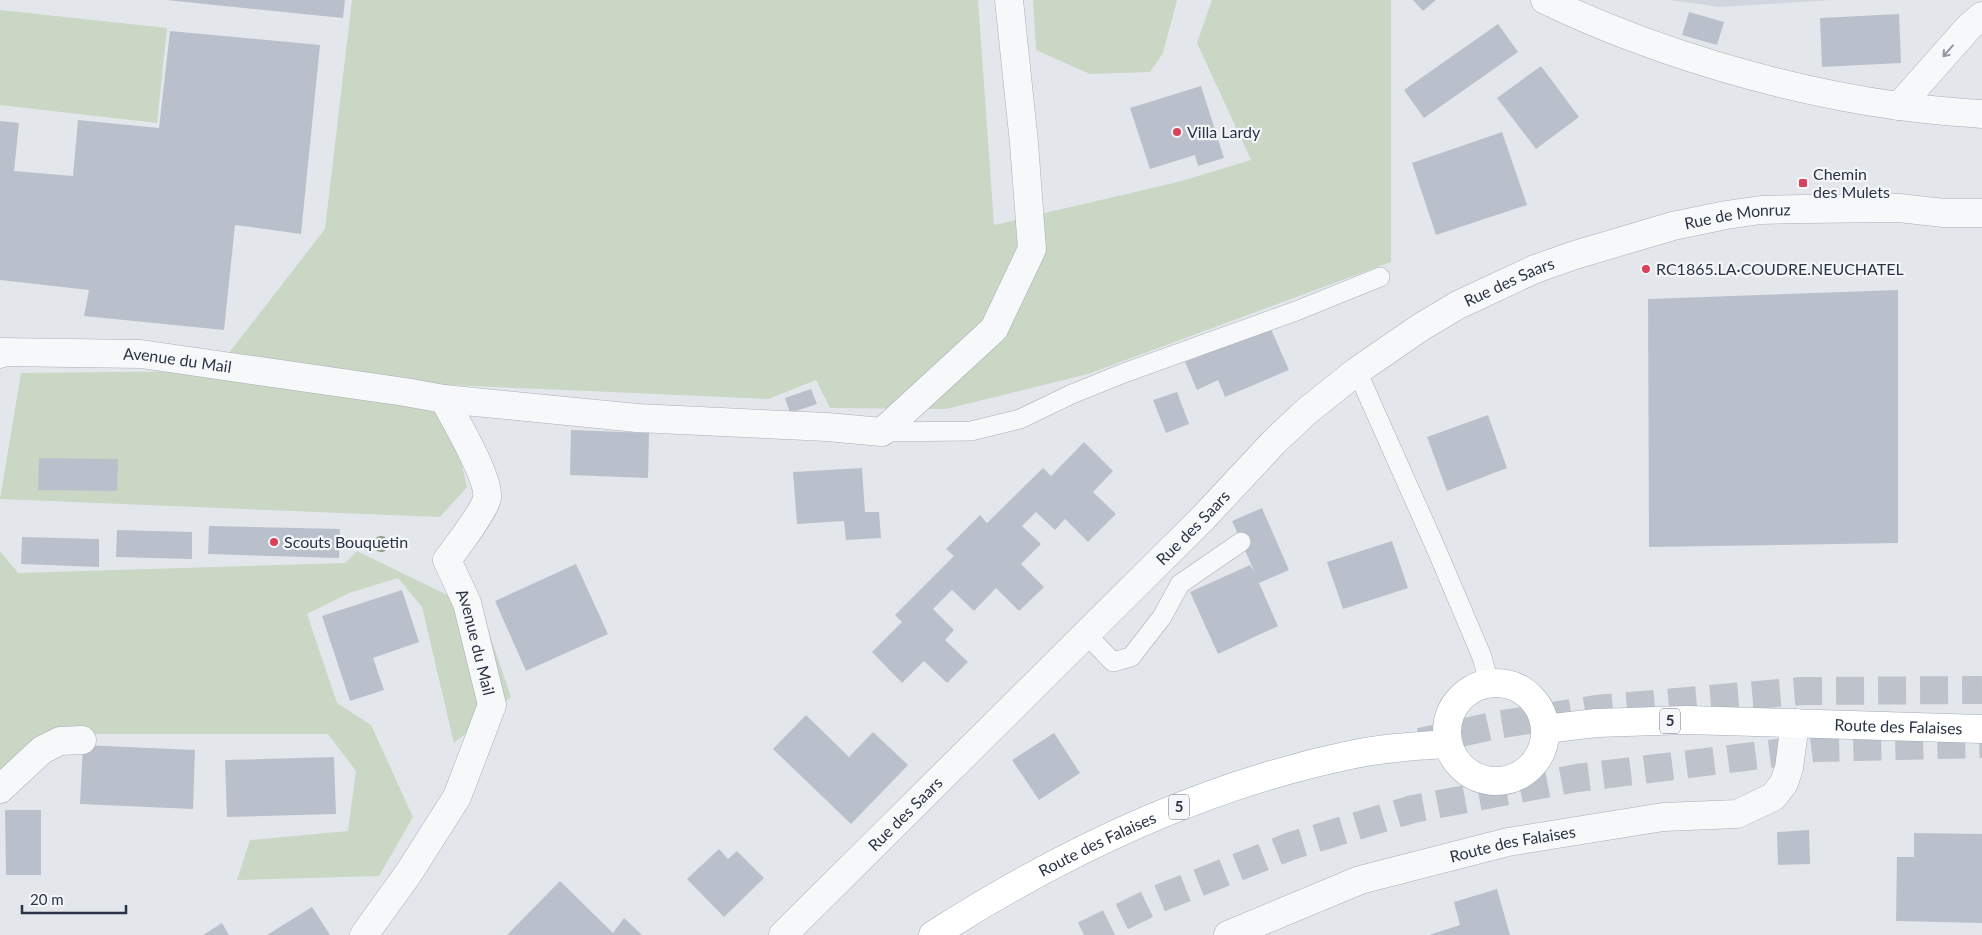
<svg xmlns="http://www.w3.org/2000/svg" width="1982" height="935" viewBox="0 0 1982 935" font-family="Lato,sans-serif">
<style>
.built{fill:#d1d6de}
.green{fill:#c9d7c4}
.building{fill:#bac0cb}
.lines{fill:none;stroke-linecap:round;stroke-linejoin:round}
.motorway-tunnel{stroke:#bec3cb;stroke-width:28;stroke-dasharray:28 14;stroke-linecap:butt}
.service-casing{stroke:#a8aeb7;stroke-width:20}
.minor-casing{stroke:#a8aeb7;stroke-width:29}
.tertiary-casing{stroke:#a8aeb7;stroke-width:29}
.primary-casing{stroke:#a2abb9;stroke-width:29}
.service{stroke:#f7f8fa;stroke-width:19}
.minor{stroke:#f7f8fa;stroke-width:28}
.tertiary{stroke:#f7f8fa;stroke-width:28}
.primary{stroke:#fff;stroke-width:28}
.tree{fill:#899e88}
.oneway{stroke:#9096a0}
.poi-dot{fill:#d8425b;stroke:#f4f6f9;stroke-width:2}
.labels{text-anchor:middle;stroke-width:4.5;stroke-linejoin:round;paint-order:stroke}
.shield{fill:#f4f6f9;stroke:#676e7c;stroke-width:1}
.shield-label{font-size:15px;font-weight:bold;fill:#2a3446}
.poi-label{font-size:16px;fill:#2a3446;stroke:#f4f6f9;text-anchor:start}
.street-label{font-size:16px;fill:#2a3446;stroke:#f4f6f9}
</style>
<rect width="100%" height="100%" fill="#e3e7ec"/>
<path class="built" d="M 1669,0 L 1832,0 L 1720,7 Z"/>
<g class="green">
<path d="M 352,0 L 978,0 L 994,225 L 1178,182 L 1251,160 L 1197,43 L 1212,0 L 1391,0 L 1391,262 L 1088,374 L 946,409 L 830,408 L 816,380 L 768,399 L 427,384 L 457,443 L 467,487 L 440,517 L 0,499 L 21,373 L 215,371 L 325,229 Z"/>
<path d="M 1033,0 L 1177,0 L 1163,53 L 1150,72 L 1090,74 L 1036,50 Z"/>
<path d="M 0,10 L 167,28 L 157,123 L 0,105 Z"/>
<path d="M 0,551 L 18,573 L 345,563 L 357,551 L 482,612 L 511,697 L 454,743 L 422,607 L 398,578 L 349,593 L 307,614 L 337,703 L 371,725 L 413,817 L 379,876 L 237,880 L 250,840 L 348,831 L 356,771 L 328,734 L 49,734 L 0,776 Z"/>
</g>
<g class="building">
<path d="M 166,0 L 345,0 L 343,18 Z"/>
<path d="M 1413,0 L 1436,0 L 1423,11 Z"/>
<path d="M 1689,12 L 1724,22 L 1717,45 L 1682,35 Z"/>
<path d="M 1899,14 L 1901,63 L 1822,67 L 1820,18 Z"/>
<path d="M 1498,24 L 1518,52 L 1424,118 L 1404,90 Z"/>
<path d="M 170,31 L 320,45 L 301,234 L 235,225 L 224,330 L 84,316 L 89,290 L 0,280 L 0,121 L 19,123 L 14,171 L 73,176 L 78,120 L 159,128 Z"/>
<path d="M 1541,66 L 1579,117 L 1536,149 L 1497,98 Z"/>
<path d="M 1201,86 L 1224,158 L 1198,166 L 1195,155 L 1150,169 L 1130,108 Z"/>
<path d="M 1502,132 L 1527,205 L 1436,235 L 1412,163 Z"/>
<path d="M 1898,290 L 1898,543 L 1649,547 L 1648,299 Z"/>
<path d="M 1270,327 L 1289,370 L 1225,397 L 1218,380 L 1197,390 L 1185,362 Z"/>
<path d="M 811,389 L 817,404 L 790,413 L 785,398 Z"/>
<path d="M 1177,392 L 1189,424 L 1166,433 L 1153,400 Z"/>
<path d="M 1488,415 L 1507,468 L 1447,491 L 1427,437 Z"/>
<path d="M 571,430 L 649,433 L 648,478 L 570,475 Z"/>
<path d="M 1084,442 L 1113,471 L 1093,492 L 1116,514 L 1088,542 L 1065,519 L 1055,530 L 1036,512 L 1022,526 L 1041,544 L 1021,564 L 1044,587 L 1019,611 L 996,588 L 974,611 L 952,590 L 933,609 L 954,630 L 945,640 L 968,662 L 947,683 L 924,661 L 902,683 L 872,652 L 902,622 L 895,615 L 954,556 L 946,549 L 980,515 L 987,523 L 1043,468 L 1051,476 Z"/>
<path d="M 39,458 L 118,459 L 117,491 L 38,490 Z"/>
<path d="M 862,468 L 865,512 L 879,512 L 881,538 L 846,540 L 844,521 L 797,524 L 793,472 Z"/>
<path d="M 1262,508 L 1289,570 L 1259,583 L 1278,626 L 1218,654 L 1190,592 L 1250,565 L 1255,573 L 1232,521 Z"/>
<path d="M 209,526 L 340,529 L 339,558 L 208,554 Z"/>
<path d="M 117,530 L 192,532 L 192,559 L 116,557 Z"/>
<path d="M 22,537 L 99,539 L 99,567 L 21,564 Z"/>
<path d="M 1392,541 L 1408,588 L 1343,609 L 1327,562 Z"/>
<path d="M 576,564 L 608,634 L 526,671 L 495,601 Z"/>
<path d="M 402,590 L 419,642 L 373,658 L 384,690 L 350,701 L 322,616 Z"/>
<path d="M 806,715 L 849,757 L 873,732 L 908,765 L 851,824 L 773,749 Z"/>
<path d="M 1054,733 L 1080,773 L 1039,800 L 1012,760 Z"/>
<path d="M 83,745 L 195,750 L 193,809 L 80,804 Z"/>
<path d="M 334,757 L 336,814 L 227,817 L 225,760 Z"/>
<path d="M 5,810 L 41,810 L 41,875 L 6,875 Z"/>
<path d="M 1809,830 L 1810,864 L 1778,865 L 1777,832 Z"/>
<path d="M 1914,833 L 1982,834 L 1982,923 L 1896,921 L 1897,857 L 1914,857 Z"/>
<path d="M 719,849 L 728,859 L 737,851 L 764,878 L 724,917 L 687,879 Z"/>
<path d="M 560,881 L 613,933 L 624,918 L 642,935 L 507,935 Z"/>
<path d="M 1497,889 L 1510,935 L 1429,935 L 1460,925 L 1454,902 Z"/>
<path d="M 312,907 L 330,935 L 267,935 Z"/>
<path d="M 222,923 L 229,935 L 203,935 Z"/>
</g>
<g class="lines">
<g class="motorway-tunnel">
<path d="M 1420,742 L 1497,725 L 1596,709 L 1802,691 L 1982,690"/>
<path d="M 1084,935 L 1158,899 L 1291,846 L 1413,809 L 1577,778 L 1816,748 L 1982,744"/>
</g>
<defs>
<g id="service">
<path d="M 1357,371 L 1438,553 L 1482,657 L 1489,683"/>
<path d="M 882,432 L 971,431 L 1020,419 L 1072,394 L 1124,373 L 1296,311 L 1380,277"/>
<path d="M 1086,634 L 1113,662 L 1131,657 L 1162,617 L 1180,584 L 1241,542"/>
</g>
<g id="minor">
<path d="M 1899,106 L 1969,27 L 1982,16"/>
<path id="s1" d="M 0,354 L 1,352 L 141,354 L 405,392 L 444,399 C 454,419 490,478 487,498 C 485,510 456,548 447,560 L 467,603 L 492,705 L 457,797 L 408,874 L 364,935"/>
<path d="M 444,399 L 637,418 L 827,427 L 882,432 L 994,329 L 1032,249 L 1024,143 L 1009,0"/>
<path d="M 0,789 L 42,750 L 60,741 L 82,740"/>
<path id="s2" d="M 1228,935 L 1360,880 L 1508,842 L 1663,817 L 1737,814 L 1773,797 L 1784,783 L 1789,768 L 1795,723"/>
</g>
<g id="tertiary">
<path d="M 1545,0 C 1651,51 1782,90 1899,106 C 1927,110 1954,112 1982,114"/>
<path id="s3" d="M 783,935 L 1204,517 L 1274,442 L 1307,411 L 1357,371 L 1421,327 L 1458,305 L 1535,269 L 1575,255 L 1673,226 L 1726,215 L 1761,210 L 1804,209 L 1899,208 L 1944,213 L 1982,213"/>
</g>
<g id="primary">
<circle cx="1496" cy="732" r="49"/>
<path id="s4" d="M 1545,729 L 1596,723 L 1687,720 L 1982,729"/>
<path id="s5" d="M 933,935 C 1061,853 1201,786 1350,755 C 1382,748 1416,746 1448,744"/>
</g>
</defs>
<use href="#service" class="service-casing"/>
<use href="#minor" class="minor-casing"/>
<use href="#tertiary" class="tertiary-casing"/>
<use href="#primary" class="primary-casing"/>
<use href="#service" class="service"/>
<use href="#minor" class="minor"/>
<use href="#tertiary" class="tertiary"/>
<use href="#primary" class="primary"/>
</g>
<circle class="tree" cx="381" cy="544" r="8"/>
<defs><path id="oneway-shaft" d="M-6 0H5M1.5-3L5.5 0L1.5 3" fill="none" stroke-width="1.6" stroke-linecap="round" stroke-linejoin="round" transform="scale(1.25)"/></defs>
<use class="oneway" href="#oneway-shaft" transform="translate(1948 51) rotate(131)"/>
<g class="poi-dot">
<circle cx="1177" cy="132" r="5"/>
<rect x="1798" y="178" width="10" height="10" rx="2.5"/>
<circle cx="1646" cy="269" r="5"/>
<circle cx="274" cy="542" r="5"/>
</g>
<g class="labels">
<g class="shield">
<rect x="1660" y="708.5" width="20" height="25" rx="4"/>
<rect x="1169" y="794.5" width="20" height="25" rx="4"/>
</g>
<g class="shield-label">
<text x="1670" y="726">5</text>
<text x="1179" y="812">5</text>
</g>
<g class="poi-label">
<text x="1187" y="138">Villa Lardy</text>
<text x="1813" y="180">Chemin<tspan x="1813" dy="18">des Mulets</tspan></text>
<text x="1656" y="275">RC1865.LA·COUDRE.NEUCHATEL</text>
<text x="284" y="548">Scouts Bouquetin</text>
</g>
<g class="street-label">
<text dy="6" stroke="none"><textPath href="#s3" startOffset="1221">Rue de Monruz</textPath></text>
<text dy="6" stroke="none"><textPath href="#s3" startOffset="982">Rue des Saars</textPath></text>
<text dy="6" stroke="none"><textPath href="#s1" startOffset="179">Avenue du Mail</textPath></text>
<text dy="6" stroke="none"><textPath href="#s3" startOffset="578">Rue des Saars</textPath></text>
<text dy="6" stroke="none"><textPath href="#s1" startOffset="719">Avenue du Mail</textPath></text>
<text dy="6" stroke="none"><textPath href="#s4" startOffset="354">Route des Falaises</textPath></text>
<text dy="6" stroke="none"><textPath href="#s3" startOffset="172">Rue des Saars</textPath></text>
<text dy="6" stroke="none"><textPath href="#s5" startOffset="188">Route des Falaises</textPath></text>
<text dy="6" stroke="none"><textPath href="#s2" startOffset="300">Route des Falaises</textPath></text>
</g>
</g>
<path d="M22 905v8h104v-8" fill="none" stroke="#2a3446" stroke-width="2.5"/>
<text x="30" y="905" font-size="15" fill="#2a3446" stroke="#f4f6f9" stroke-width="4" paint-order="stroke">20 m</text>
</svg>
